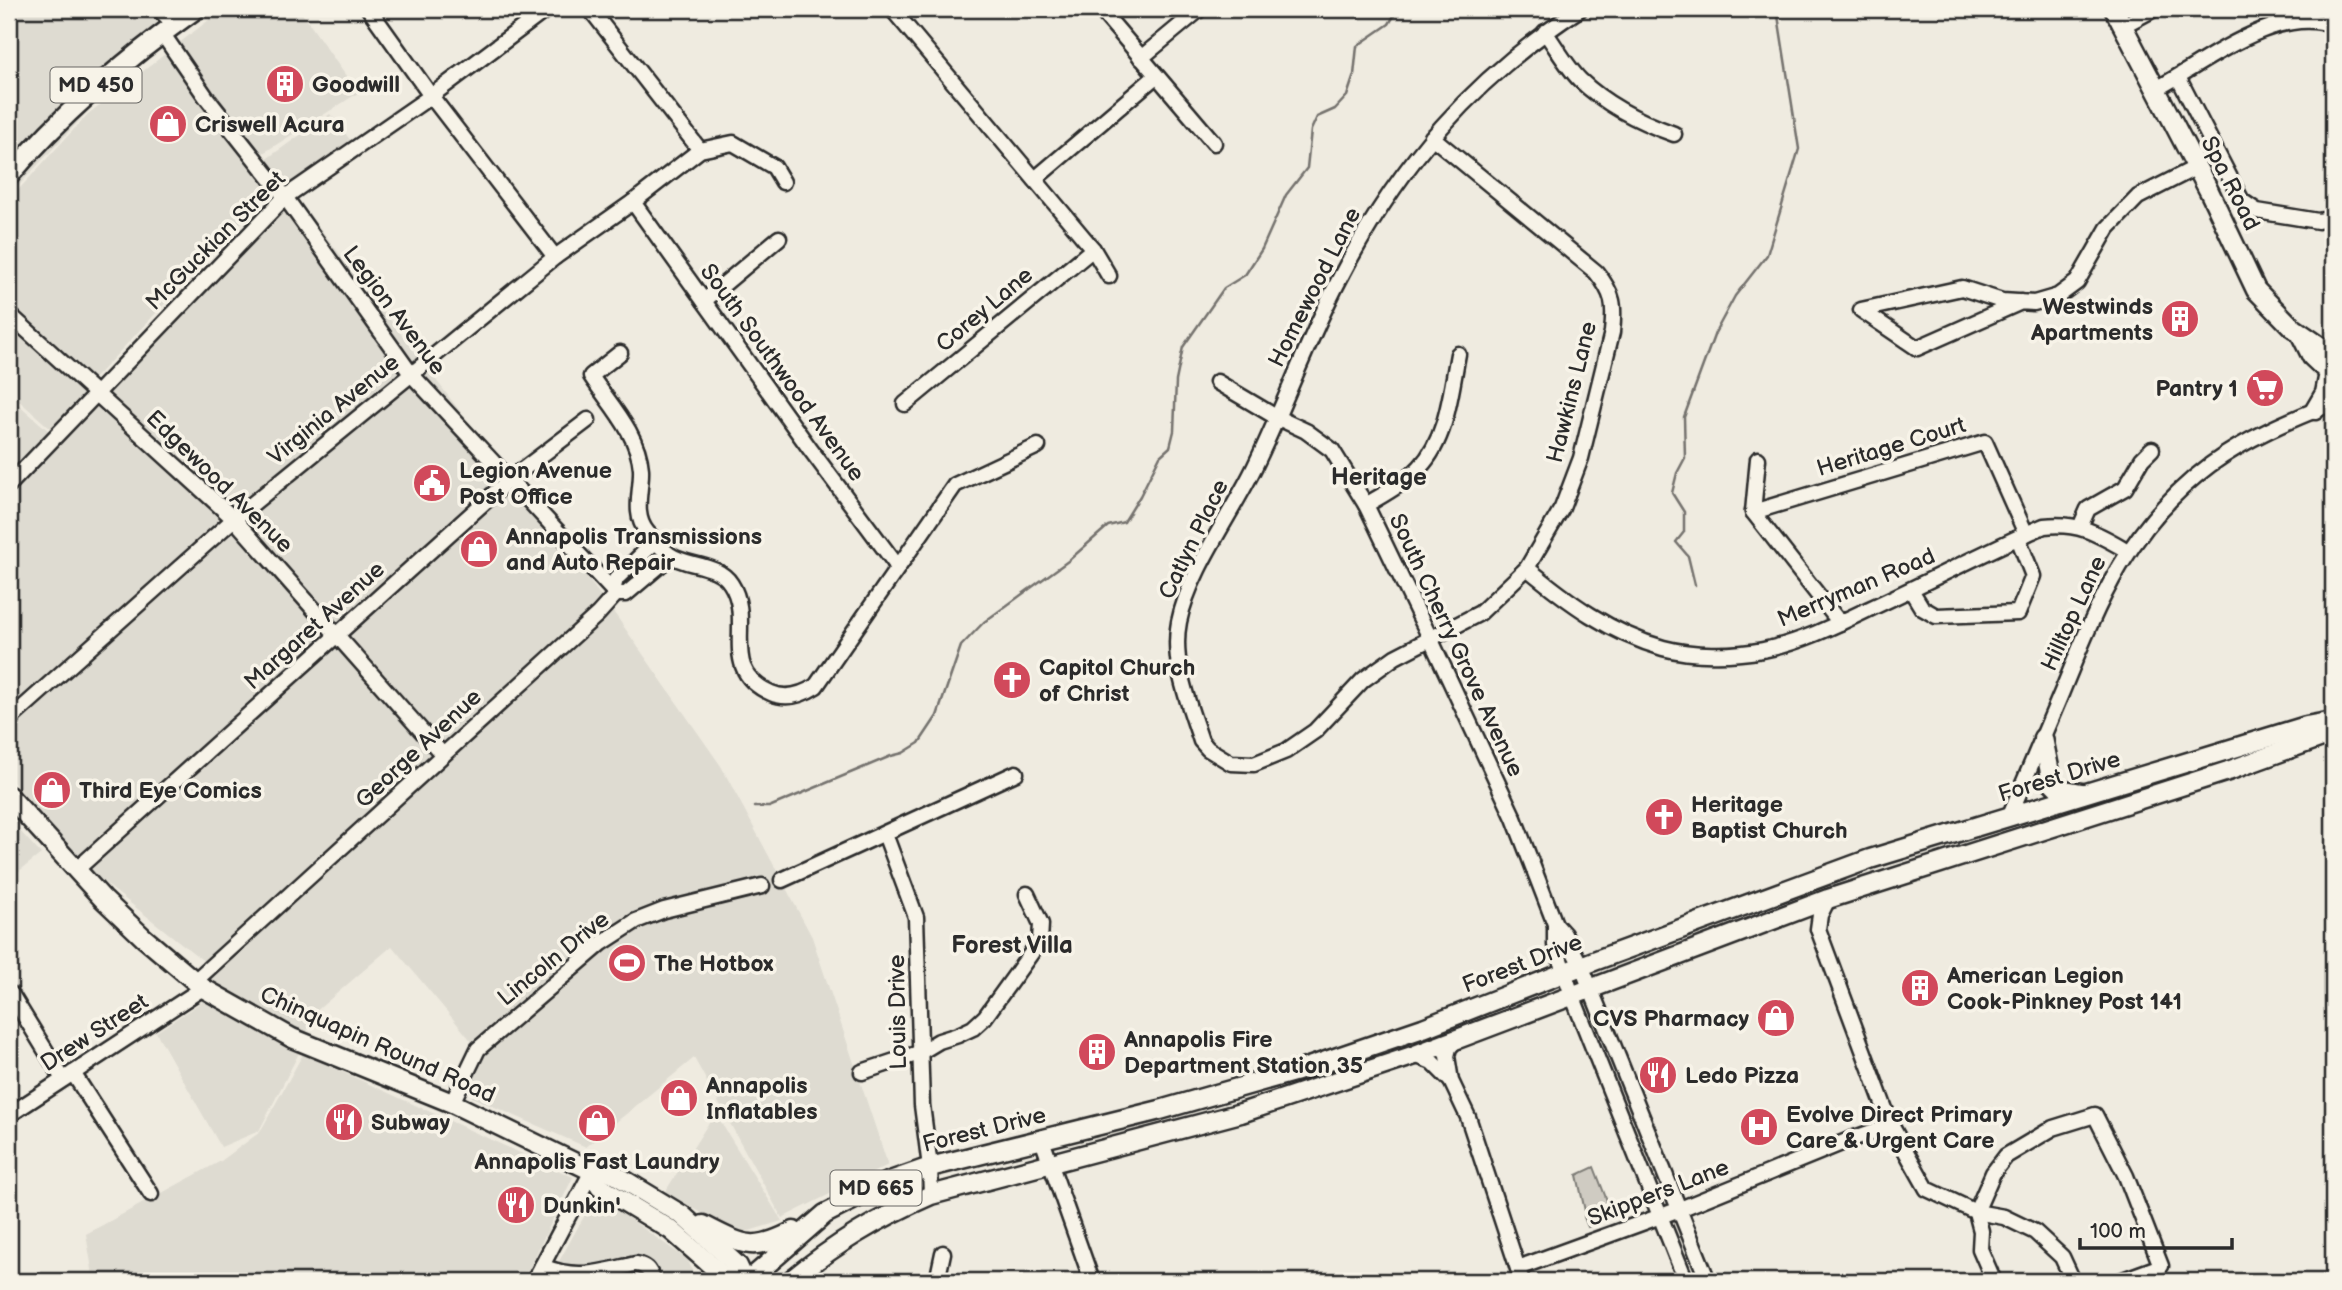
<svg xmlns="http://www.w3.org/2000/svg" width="2342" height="1290" viewBox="0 0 2342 1290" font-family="'Balsamiq Sans',sans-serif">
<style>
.built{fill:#dedbd1}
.green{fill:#cfcbc2;stroke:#7d7b76;stroke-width:2}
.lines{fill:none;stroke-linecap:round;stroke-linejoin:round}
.stream{stroke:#74726e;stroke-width:2.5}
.minor-casing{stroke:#2b2b2b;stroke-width:19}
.major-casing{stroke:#2b2b2b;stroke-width:23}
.minor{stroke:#f7f3e8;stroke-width:14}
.major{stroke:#f7f3e8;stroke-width:18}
.labels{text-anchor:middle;stroke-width:7;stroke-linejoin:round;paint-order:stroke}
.shield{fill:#f7f3e8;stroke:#686764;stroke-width:2}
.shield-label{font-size:21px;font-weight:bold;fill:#2b2b2b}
.poi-label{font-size:23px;font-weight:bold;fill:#2b2b2b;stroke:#f7f3e8;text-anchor:start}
.street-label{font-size:23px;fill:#2b2b2b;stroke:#f7f3e8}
.neighbourhood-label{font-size:24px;font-weight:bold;fill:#2b2b2b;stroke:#f7f3e8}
</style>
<rect width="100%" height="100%" fill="#efebe0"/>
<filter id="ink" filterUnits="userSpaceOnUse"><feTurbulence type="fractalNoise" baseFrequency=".0143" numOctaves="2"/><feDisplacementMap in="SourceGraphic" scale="14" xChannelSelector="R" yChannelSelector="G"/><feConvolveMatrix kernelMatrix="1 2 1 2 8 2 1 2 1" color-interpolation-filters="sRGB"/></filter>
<g filter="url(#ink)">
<g class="built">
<path d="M 9,9 L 158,9 L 170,23 L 9,196 Z"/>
<path d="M 223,9 L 299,9 L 358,93 L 260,155 L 267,195 L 91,382 L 9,306 L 9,200 L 88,114 Z"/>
<path d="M 330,114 L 355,146 L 297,198 L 617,617 L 721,766 L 812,937 L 888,1165 L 782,1218 L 694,1058 L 586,1147 L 472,1097 L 474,1044 L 392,946 L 314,1013 L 299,1053 L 259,1131 L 221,1147 L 156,1032 L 206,999 L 210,966 L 97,877 L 9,778 L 9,485 L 59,436 L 9,392 L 9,317 L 92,388 L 272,197 L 265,160 Z"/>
<path d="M 9,396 L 51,433 L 9,478 Z"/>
<path d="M 9,819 L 41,854 L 9,879 Z"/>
<path d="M 303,1054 L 573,1177 L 528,1271 L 470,1281 L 94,1281 L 86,1234 L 221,1161 L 260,1132 Z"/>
<path d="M 715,1113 L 782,1221 L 739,1234 L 665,1192 Z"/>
<path d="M 596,1195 L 688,1260 L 696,1281 L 548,1281 Z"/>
</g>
<path class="green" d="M 1594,1167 L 1613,1216 L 1588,1227 L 1584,1217 L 1585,1211 L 1577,1175 Z"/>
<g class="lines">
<g class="stream">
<path d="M 1695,585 L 1688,556 L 1676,542 L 1684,532 L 1684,512 L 1672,493 L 1677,473 L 1685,458 L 1684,417 L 1715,333 L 1735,296 L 1767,255 L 1799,149 L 1777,9"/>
<path d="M 754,807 L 769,807 L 891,756 L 903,753 L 919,743 L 937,716 L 961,646 L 984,622 L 1068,561 L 1108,526 L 1124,522 L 1140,496 L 1160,456 L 1170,447 L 1174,431 L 1176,381 L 1183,347 L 1224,288 L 1245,275 L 1262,249 L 1286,195 L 1307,168 L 1311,130 L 1317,117 L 1335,109 L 1347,96 L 1354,75 L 1357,46 L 1389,24 L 1398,9"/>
</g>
<defs>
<g id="minor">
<path d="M 159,9 L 174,24"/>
<path d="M 369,9 L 431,96 L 555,257"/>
<path d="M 590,9 L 700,150"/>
<path d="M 892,9 L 1093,249 L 1109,276"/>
<path d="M 1100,9 L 1214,143"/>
<path d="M 2124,25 L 2154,9"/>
<path d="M 1545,32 C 1556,47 1567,67 1580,80 C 1606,105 1640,122 1674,134"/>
<path d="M 162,33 L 206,97 L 285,197 L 411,374 L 616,594"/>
<path d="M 1141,58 L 1200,9"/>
<path d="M 2178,77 L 2242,201 L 2257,211 L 2318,221 L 2333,218"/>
<path d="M 2156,89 C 2205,63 2276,4 2333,25"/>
<path d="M 1432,137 L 1596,272 C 1614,294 1615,305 1612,332 L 1581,458 L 1562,508 L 1527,568 L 1503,591 L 1480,613 L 1395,657 L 1363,680 L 1315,731 L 1286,751 L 1254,764 L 1231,763 L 1208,749 L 1201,741 C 1189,704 1171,662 1179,622 C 1189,571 1232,514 1255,466 C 1285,404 1308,339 1340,278 C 1399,164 1472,79 1580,9"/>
<path d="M 1035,179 L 1156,76"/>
<path d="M 633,202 L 810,449 L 898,567"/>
<path d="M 704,301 L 779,238"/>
<path d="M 2021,302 L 1917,348 L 1861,310 L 1962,288 L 2002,301 L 2034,303 L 2058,296 L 2077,282 L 2108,228 L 2138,197 L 2195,168"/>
<path d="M 9,314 L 234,519 L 443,755"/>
<path d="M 620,353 L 591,376 C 610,405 638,433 641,469 C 642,490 632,514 647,532 C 653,539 662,549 670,555 C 687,567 718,563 731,584 C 755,621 717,670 771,693 C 787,700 802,695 816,686 L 955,485 L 1038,446"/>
<path d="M 1217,382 L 1276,417 L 1306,431 L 1332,450 L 1366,505 L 1430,638 L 1514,818 L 1555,924 L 1564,934 L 1581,965 L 1708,1281"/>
<path d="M 905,404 L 1093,249"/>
<path d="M 1758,459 L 1753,512 L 1840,623"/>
<path d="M 9,485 L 285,197 L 431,96 L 547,9"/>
<path d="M 1366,505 C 1384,494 1405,483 1420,467 C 1447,439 1451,391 1458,354"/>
<path d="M 1753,512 L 1985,442 L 2026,534"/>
<path d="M 2080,527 L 2088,509 L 2125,488 L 2142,459 L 2152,449"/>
<path d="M 1527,568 C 1568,602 1610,633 1663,648 C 1693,656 1732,656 1763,650 C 1799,643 1834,626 1867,610 C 1926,583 1984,552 2044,526 C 2080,522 2098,534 2128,551"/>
<path d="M 1911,590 L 1922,608 L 1936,616 L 2018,613 L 2033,576 L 2018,538"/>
<path d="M 613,591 L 616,579 L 656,541"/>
<path d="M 616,594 L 626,594 L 671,556"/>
<path d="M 9,720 L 234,519 L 555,257 L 633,202 L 700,150 L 733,143 L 774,167 L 783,182"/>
<path d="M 2009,817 C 2026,776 2044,735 2061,694 C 2098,603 2128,526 2210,465 C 2247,438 2290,420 2333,403"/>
<path d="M 885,834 L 916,917 L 922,1105 L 930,1167 L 931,1195"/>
<path d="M 76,870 L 509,480 L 588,420"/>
<path d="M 782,880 L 1016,773"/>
<path d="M 1828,899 L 1820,915 L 1818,929 L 1891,1125 L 1927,1189 L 1976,1212 L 2004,1217 L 2035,1232 L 2062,1257 L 2073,1281"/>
<path d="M 1555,924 L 1555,945 L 1572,995 L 1686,1281"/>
<path d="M 196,980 L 598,614 L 616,594"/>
<path d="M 11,994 L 63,1079"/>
<path d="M 1455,1041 L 1449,1048 L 1447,1056 L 1451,1081 L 1468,1117 L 1522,1281"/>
<path d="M 1415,1055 L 1432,1062 L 1450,1080"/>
<path d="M 862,1072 L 919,1053 L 939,1041 L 958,1035 L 973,1028 L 985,1017 L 1040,941 L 1041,924 L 1027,894"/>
<path d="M 73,1073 L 151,1194"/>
<path d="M 452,1103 L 478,1049 L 602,943 L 636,921 L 664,910 L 762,886"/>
<path d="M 9,1115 L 203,988"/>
<path d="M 1042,1140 L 1092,1281"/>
<path d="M 542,1266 C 577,1281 600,1272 636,1264 C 648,1266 649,1271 654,1281"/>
<path d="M 1518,1268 L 1680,1209 L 1849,1140 L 1891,1125"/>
<path d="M 534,1281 L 592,1171"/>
<path d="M 937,1281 L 943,1253"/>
<path d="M 1994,1281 L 1980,1249 L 1981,1231 L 1976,1212 L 1993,1173 L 2006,1156 L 2053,1128 L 2095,1115 L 2126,1176 L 2161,1266 L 2120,1281"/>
</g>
<g id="major">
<path d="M 2114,9 L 2209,191 L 2256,290 L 2292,327 L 2333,355"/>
<path d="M 9,176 C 64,111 127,58 196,9"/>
<path d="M 2301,335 L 2312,357 L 2329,373 L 2325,393 L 2315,410"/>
<path d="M 2043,738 L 2052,782 L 2059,789 L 2082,793"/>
<path d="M 9,796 L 103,899 L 144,938 L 203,988 L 292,1038 L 452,1103 L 592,1171 L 611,1172 L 682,1215 L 738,1266 L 745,1281"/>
<path d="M 592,1171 L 600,1187 L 671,1230 L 728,1280 L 738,1281"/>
<path d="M 703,1225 C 743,1245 752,1253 794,1231"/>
<path d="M 748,1281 L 825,1214 L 890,1181 L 930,1167 L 1160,1110 L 1297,1071 L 1423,1028 L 1594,961 L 1870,859 L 2306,726 L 2333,721"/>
<path d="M 790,1281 C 835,1244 878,1218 931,1195 L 1241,1113 L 1415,1055 L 1828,899 L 2228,771 L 2333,733"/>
</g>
</defs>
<use href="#minor" class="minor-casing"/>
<use href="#major" class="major-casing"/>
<use href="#minor" class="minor"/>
<use href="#major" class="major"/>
</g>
</g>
<defs>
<symbol id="building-disc" viewBox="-11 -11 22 22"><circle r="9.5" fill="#d1495b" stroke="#f7f3e8"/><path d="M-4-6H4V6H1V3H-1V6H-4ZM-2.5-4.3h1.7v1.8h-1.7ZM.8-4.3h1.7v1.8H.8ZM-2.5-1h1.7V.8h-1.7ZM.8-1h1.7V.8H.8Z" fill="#fff"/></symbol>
<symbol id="shop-disc" viewBox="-11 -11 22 22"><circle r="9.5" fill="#d1495b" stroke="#f7f3e8"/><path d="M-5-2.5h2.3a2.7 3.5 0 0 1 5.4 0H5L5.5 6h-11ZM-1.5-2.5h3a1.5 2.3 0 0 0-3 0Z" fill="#fff"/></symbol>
<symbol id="supermarket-disc" viewBox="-11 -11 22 22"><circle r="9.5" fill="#d1495b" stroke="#f7f3e8"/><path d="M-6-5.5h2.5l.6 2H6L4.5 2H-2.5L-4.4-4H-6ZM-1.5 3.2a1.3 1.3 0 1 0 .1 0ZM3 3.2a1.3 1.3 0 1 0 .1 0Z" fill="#fff"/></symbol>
<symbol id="civic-disc" viewBox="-11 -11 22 22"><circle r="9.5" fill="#d1495b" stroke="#f7f3e8"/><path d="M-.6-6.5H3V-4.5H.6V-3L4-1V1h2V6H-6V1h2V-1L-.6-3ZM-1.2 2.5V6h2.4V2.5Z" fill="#fff"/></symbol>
<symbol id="church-disc" viewBox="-11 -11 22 22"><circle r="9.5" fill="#d1495b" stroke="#f7f3e8"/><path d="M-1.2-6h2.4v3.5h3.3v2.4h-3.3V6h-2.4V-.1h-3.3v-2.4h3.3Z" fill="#fff"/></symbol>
<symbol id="stadium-disc" viewBox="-11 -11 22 22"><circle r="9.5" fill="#d1495b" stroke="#f7f3e8"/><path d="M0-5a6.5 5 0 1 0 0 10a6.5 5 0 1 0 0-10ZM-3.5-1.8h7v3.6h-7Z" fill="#fff"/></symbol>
<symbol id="restaurant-disc" viewBox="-11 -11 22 22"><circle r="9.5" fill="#d1495b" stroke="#f7f3e8"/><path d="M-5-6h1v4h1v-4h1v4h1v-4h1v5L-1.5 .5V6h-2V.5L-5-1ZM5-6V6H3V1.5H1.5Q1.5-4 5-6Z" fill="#fff"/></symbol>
<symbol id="hospital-disc" viewBox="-11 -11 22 22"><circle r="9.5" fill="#d1495b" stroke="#f7f3e8"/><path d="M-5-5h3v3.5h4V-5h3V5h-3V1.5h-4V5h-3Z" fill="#fff"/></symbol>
</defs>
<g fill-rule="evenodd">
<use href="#building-disc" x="263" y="62" width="44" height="44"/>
<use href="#shop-disc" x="146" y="102" width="44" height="44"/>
<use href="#building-disc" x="2158" y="297" width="44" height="44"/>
<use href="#supermarket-disc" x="2243" y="366" width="44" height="44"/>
<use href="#civic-disc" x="410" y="461" width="44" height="44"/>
<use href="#shop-disc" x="457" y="527" width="44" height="44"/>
<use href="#church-disc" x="990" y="658" width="44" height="44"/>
<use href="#shop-disc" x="30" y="768" width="44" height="44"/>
<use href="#church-disc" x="1642" y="795" width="44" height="44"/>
<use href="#stadium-disc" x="605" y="941" width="44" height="44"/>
<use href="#building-disc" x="1898" y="966" width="44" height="44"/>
<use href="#shop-disc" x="1754" y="996" width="44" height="44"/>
<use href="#building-disc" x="1075" y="1030" width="44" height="44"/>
<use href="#restaurant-disc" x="1636" y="1053" width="44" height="44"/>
<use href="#shop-disc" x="657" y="1076" width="44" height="44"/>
<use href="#restaurant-disc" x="322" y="1100" width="44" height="44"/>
<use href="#shop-disc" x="575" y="1101" width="44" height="44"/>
<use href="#hospital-disc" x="1737" y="1105" width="44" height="44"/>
<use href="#restaurant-disc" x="494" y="1183" width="44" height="44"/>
</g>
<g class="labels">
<g class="shield">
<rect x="50.5" y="67.5" width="91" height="35" rx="5"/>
<rect x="830.5" y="1170.5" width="91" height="35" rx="5"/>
</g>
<g class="shield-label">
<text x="96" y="92">MD 450</text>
<text x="876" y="1195">MD 665</text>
</g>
<g class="poi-label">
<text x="312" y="92">Goodwill</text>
<text x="195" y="132">Criswell Acura</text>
<text x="2153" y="314" text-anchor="end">Westwinds<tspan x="2153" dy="26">Apartments</tspan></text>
<text x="2238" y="396" text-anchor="end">Pantry 1</text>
<text x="459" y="478">Legion Avenue<tspan x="459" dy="26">Post Office</tspan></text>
<text x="506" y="544">Annapolis Transmissions<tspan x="506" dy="26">and Auto Repair</tspan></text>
<text x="1039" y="675">Capitol Church<tspan x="1039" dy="26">of Christ</tspan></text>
<text x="79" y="798">Third Eye Comics</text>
<text x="1691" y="812">Heritage<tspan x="1691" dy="26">Baptist Church</tspan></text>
<text x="654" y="971">The Hotbox</text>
<text x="1947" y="983">American Legion<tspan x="1947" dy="26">Cook-Pinkney Post 141</tspan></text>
<text x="1749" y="1026" text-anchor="end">CVS Pharmacy</text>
<text x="1124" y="1047">Annapolis Fire<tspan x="1124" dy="26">Department Station 35</tspan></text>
<text x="1685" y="1083">Ledo Pizza</text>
<text x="706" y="1093">Annapolis<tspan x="706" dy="26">Inflatables</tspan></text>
<text x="1786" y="1122">Evolve Direct Primary<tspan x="1786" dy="26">Care &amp; Urgent Care</tspan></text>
<text x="371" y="1130">Subway</text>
<text x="597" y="1169" text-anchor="middle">Annapolis Fast Laundry</text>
<text x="543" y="1213">Dunkin'</text>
</g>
<g class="street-label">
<text transform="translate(2231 183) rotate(63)" y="8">Spa Road</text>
<text transform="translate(215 240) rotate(-45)" y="8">McGuckian Street</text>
<text transform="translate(1314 287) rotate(-63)" y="8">Homewood Lane</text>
<text transform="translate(984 309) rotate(-40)" y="8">Corey Lane</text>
<text transform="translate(395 310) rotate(53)" y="8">Legion Avenue</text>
<text transform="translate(783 372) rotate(54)" y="8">South Southwood Avenue</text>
<text transform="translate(1571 392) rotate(-76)" y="8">Hawkins Lane</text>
<text transform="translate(333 409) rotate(-39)" y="8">Virginia Avenue</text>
<text transform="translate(1891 446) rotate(-17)" y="8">Heritage Court</text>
<text transform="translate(220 481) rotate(44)" y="8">Edgewood Avenue</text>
<text transform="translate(1193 539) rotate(-64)" y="8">Catlyn Place</text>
<text transform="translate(1856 587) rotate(-23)" y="8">Merryman Road</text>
<text transform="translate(2073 613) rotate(-65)" y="8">Hilltop Lane</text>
<text transform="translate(314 625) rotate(-42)" y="8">Margaret Avenue</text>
<text transform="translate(1457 645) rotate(65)" y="8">South Cherry Grove Avenue</text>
<text transform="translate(418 748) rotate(-43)" y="8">George Avenue</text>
<text transform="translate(2059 776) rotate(-17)" y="8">Forest Drive</text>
<text transform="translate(553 958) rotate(-39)" y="8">Lincoln Drive</text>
<text transform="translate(1522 963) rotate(-21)" y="8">Forest Drive</text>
<text transform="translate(897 1012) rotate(-91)" y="8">Louis Drive</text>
<text transform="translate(94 1032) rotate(-33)" y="8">Drew Street</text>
<text transform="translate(378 1044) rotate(24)" y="8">Chinquapin Round Road</text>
<text transform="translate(984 1129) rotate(-14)" y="8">Forest Drive</text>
<text transform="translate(1658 1192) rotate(-21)" y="8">Skippers Lane</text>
</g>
<g class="neighbourhood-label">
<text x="1379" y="485">Heritage</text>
<text x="1012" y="953">Forest Villa</text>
</g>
</g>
<rect width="2342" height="1290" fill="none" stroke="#f7f3e8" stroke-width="35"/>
<rect x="18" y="18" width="2307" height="1255" fill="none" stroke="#2b2b2b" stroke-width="2.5" filter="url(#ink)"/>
<path d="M2080 1238v10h152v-10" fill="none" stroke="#2b2b2b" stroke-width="3.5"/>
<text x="2090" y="1238" font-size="21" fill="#2b2b2b" stroke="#f7f3e8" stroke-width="5" paint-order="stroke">100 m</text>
</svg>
